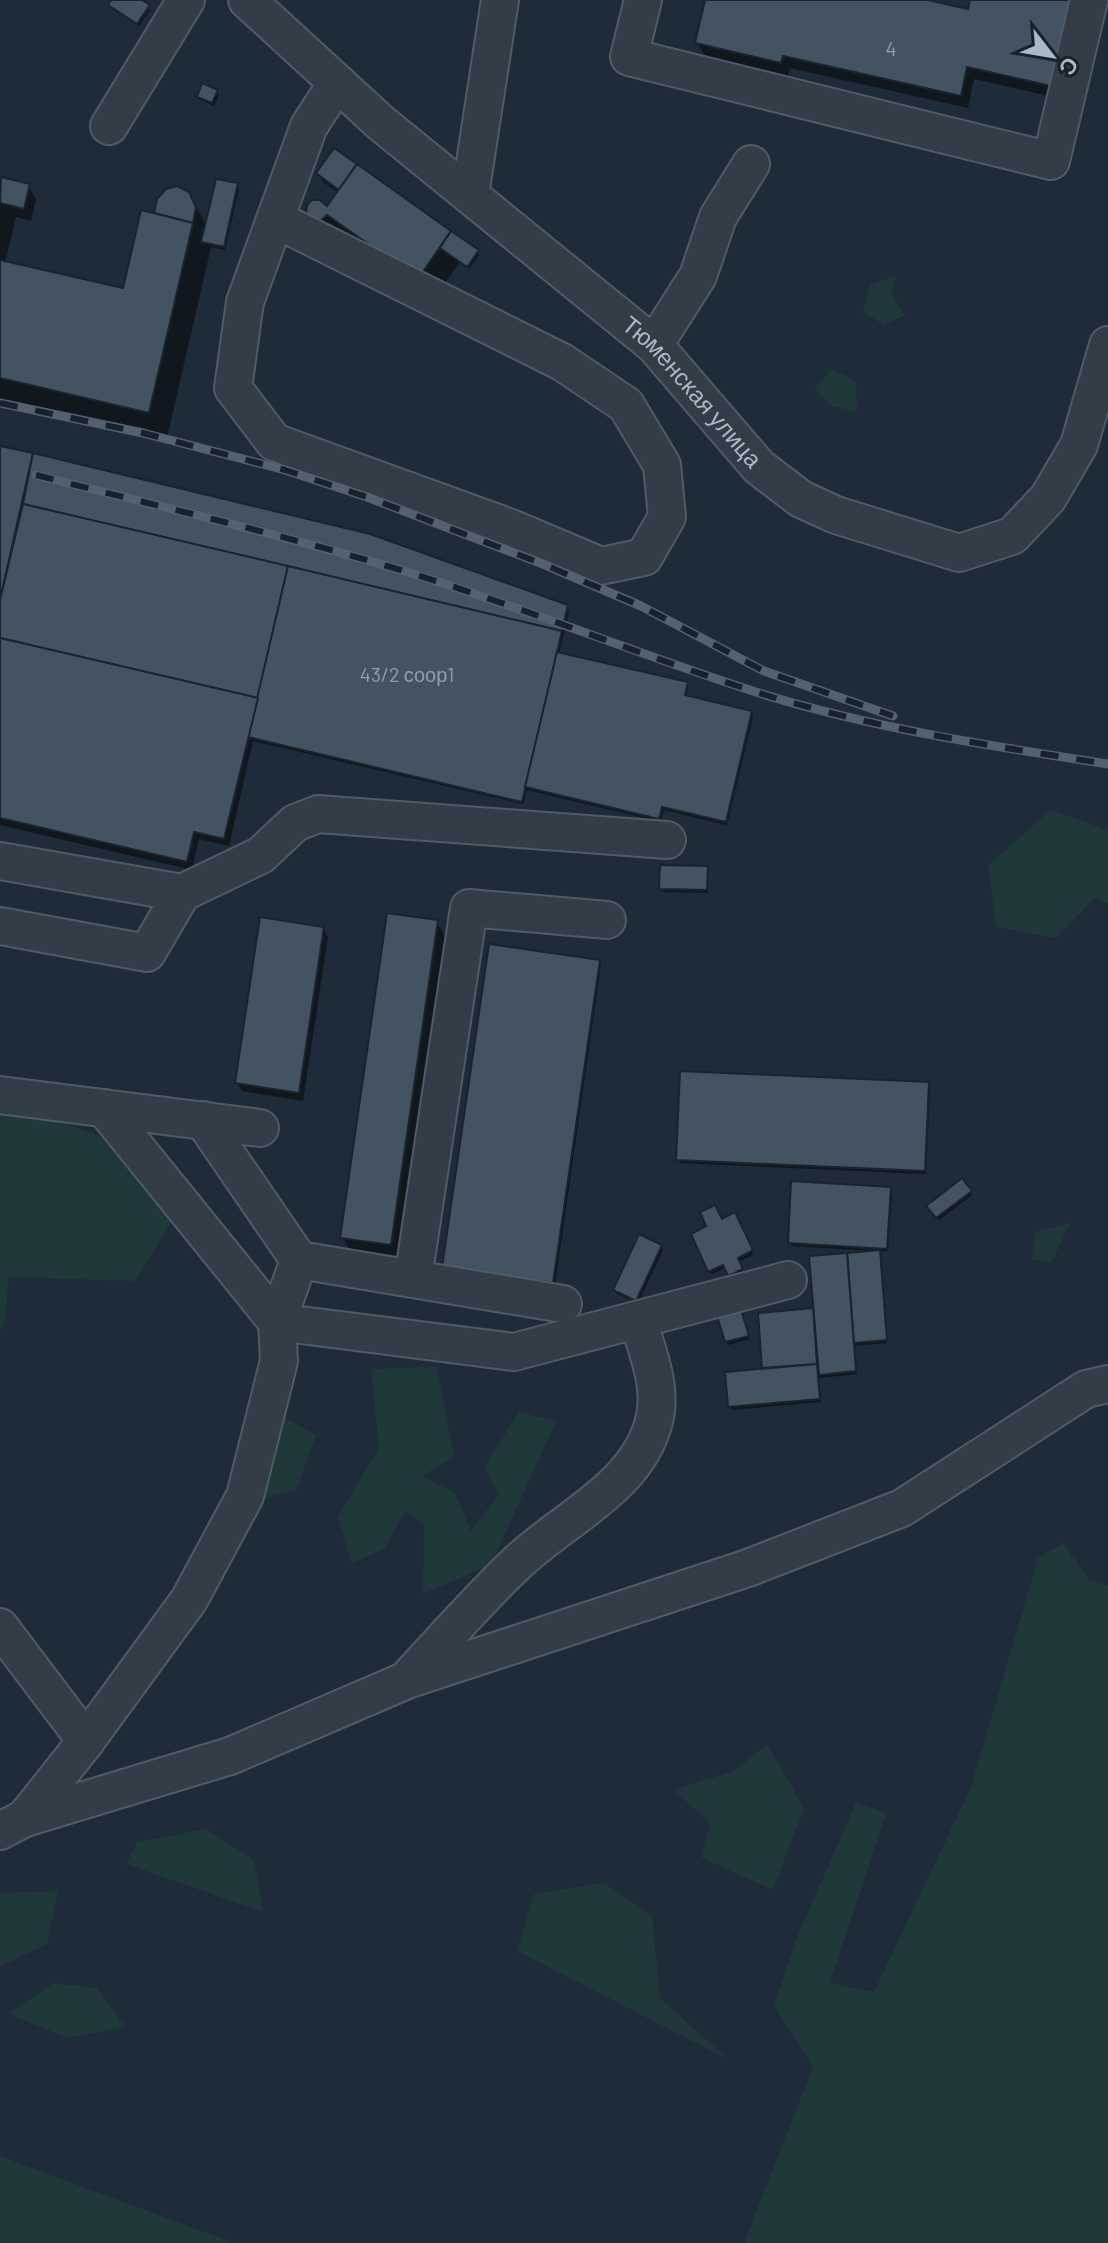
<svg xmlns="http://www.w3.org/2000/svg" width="1108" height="2243" viewBox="0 0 1108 2243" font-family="Barlow,sans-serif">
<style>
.green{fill:#203839}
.shadow{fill:#0007}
.building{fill:#445362;stroke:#19242e;stroke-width:2}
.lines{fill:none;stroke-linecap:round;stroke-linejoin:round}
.minor-casing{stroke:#4f5b66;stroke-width:40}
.minor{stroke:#323d48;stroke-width:36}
.rail-casing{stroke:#536170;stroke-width:9}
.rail{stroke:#17222c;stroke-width:6;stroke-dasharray:18;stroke-linecap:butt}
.labels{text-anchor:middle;stroke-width:7;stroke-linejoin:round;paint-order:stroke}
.number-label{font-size:20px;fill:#919fac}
.street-label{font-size:24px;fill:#abb8c5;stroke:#17222c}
</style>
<rect width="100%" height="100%" fill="#1e2b38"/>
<g class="green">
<path d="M 896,276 L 891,295 L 905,315 L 884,325 L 863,312 L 870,285 Z"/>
<path d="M 832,369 L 856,381 L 857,412 L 832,406 L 814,389 Z"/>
<path d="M 1051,810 L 1108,830 L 1108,903 L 1095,898 L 1056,938 L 996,927 L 988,865 Z"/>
<path d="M 0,1115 L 51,1119 L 100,1136 L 171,1222 L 135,1281 L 9,1277 L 5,1319 L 0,1331 Z"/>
<path d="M 1070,1223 L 1051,1263 L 1032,1259 L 1035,1232 Z"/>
<path d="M 437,1367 L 454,1457 L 422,1476 L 455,1493 L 471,1531 L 499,1494 L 484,1467 L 519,1412 L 556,1421 L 491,1565 L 423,1594 L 424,1524 L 405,1511 L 385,1548 L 352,1564 L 338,1517 L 379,1448 L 371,1369 Z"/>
<path d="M 278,1414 L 316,1435 L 296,1490 L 260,1499 Z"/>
<path d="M 1063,1543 L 1089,1580 L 1108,1585 L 1108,2243 L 744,2243 L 813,2067 L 774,2005 L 798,1935 L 856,1803 L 886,1813 L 830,1983 L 874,1992 L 971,1787 L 1038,1558 Z"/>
<path d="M 767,1744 L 804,1808 L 773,1890 L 702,1858 L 710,1823 L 674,1790 L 736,1770 Z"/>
<path d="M 206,1829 L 254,1860 L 263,1912 L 126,1864 L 137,1842 Z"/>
<path d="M 604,1883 L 652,1916 L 660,1998 L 729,2060 L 517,1951 L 534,1894 Z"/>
<path d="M 58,1891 L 47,1944 L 0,1967 L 0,1893 Z"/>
<path d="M 54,1983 L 97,1988 L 125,2027 L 68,2038 L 8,2014 Z"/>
<path d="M 0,2156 L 234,2243 L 0,2243 Z"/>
</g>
<g class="shadow">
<path d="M 113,0 L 138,0 L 150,10 L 139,26 L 112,9 L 110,5 Z"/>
<path d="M 707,0 L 919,0 L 969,11 L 972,0 L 1068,0 L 1058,98 L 974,79 L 968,108 L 790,68 L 788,75 L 705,56 L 697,42 Z"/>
<path d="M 217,91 L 219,95 L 214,106 L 201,100 L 199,97 Z"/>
<path d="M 334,150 L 477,252 L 479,255 L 469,269 L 460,262 L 432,301 L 311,218 L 327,209 L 339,193 L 323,182 L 318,173 Z"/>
<path d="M 0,179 L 28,186 L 36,199 L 31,221 L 16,217 L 5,263 L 124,291 L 155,216 L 158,200 L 188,193 L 207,226 L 237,185 L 239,189 L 225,250 L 211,247 L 166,442 L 0,404 Z"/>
<path d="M 0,448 L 33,455 L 567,607 L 569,611 L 559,654 L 686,684 L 688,688 L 686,698 L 751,713 L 753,717 L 727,825 L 664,810 L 661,822 L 527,790 L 523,804 L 253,741 L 229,846 L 199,839 L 192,870 L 0,825 Z"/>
<path d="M 706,868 L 708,893 L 664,892 L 661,888 Z"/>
<path d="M 437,922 L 447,939 L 400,1261 L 352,1254 L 342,1237 Z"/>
<path d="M 323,929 L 328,937 L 303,1101 L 242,1091 L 237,1083 Z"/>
<path d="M 599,962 L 601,965 L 555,1286 L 447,1270 Z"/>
<path d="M 928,1084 L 930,1088 L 926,1174 L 681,1163 L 678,1159 Z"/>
<path d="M 962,1181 L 972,1195 L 939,1220 L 931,1210 Z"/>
<path d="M 890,1189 L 892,1192 L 888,1251 L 878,1251 L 881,1256 L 887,1343 L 854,1346 L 857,1374 L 819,1378 L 821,1402 L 732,1410 L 730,1406 L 764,1370 L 760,1315 L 815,1310 L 811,1258 L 871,1253 L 871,1251 L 792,1246 L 790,1243 Z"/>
<path d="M 735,1215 L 753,1255 L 738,1262 L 743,1273 L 731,1279 L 726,1268 L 712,1274 L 693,1235 Z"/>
<path d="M 661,1246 L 663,1250 L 638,1303 L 617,1294 L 615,1290 Z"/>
<path d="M 741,1312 L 749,1339 L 728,1345 L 726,1341 Z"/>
</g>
<g class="building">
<path d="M 111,0 L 142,0 L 150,5 L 137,24 L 108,5 Z"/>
<path d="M 705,0 L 928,0 L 968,9 L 970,0 L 1071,0 L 1051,86 L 967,67 L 961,96 L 783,56 L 781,63 L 695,43 Z"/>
<path d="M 202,83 L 218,90 L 212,103 L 197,97 Z"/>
<path d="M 334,148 L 357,164 L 339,190 L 316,173 Z"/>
<path d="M 357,164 L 451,231 L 418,279 L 327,215 L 319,222 L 306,215 L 307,205 L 312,200 L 320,200 L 327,206 Z"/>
<path d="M 1,177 L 30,184 L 24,209 L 0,203 Z"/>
<path d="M 216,179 L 238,183 L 224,247 L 201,242 Z"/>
<path d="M 177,186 L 189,192 L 196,207 L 193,223 L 154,213 L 157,199 L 166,189 Z"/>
<path d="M 141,210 L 193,223 L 149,413 L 0,378 L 0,260 L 123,288 Z"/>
<path d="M 451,231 L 479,250 L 467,267 L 440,248 Z"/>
<path d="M 0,446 L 33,453 L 0,600 Z"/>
<path d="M 33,453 L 370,534 L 568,605 L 562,631 L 23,504 Z"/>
<path d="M 23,504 L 288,566 L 258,698 L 0,638 L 0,600 Z"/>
<path d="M 288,566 L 562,631 L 522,802 L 248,737 Z"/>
<path d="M 0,638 L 258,698 L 224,839 L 194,832 L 187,862 L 0,818 Z"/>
<path d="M 557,652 L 688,682 L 685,695 L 752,711 L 726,822 L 662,807 L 659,819 L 525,787 Z"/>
<path d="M 660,865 L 708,866 L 707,890 L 659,889 Z"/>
<path d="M 387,913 L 438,920 L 391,1245 L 340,1238 Z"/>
<path d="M 260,917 L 324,927 L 299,1093 L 235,1083 Z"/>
<path d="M 489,944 L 600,960 L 553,1283 L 442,1267 Z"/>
<path d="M 680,1071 L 929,1082 L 925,1171 L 676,1160 Z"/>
<path d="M 962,1178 L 972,1191 L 936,1218 L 926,1206 Z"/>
<path d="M 791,1181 L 891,1187 L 887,1249 L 788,1243 Z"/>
<path d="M 715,1205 L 722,1219 L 735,1212 L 753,1250 L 738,1258 L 743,1269 L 728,1276 L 723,1265 L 708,1272 L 691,1234 L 706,1226 L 700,1212 Z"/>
<path d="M 639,1234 L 662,1245 L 636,1301 L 613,1290 Z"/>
<path d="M 880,1250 L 887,1340 L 854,1343 L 847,1253 Z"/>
<path d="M 847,1253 L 856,1371 L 819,1375 L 809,1256 Z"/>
<path d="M 740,1306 L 749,1336 L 725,1342 L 716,1313 Z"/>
<path d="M 813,1308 L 817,1364 L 762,1368 L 758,1313 Z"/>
<path d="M 817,1364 L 820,1399 L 728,1407 L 725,1372 Z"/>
</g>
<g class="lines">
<defs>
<g id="minor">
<path id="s1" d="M 247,0 L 381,123 L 654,345 L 759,467 L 801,499 L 836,515 L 959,553 L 1012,536 L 1048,498 L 1079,445 L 1108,345"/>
<path d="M 643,0 L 629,57 L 1051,161 L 1089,0"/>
<path d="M 109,126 L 186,0"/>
<path d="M 470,195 L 500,0"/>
<path d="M 275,219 L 562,362 L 626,405 L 662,465 L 667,517 L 644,557 L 601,566 L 511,528 L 274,442 L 233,388 L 245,302 L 309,126 L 337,83"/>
<path d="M 654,345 L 698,276 L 718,217 L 751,164"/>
<path d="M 0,861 L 182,893 L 261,855 L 295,823 L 318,814 L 667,840"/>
<path d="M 0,926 L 147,953 L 182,893"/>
<path d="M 0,1095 L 260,1128"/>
<path d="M 203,1120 L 299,1260 L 563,1304"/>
<path d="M 299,1260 L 277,1322 L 514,1352 L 788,1280"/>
<path d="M 413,1279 L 469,908 L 607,920"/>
<path d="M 0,1627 L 86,1741"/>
<path d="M 408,1678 C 444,1639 479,1599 517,1563 C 564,1518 637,1488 654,1421 C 663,1387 647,1351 638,1320"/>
<path d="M 25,1818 L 86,1741 L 189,1600 L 245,1496 L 279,1361 L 277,1322 L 104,1108"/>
<path d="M 0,1831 L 25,1818 L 230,1756 L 407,1680 L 748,1568 L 902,1508 L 1086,1389 L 1108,1384"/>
</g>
</defs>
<use href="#minor" class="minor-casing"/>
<use href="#minor" class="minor"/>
<defs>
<g id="rail">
<path d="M 0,403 L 143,433 L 285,470 L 367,497 L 543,564 L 641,606 L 764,671 L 893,716"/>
<path d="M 36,475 C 153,505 272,532 387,566 C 513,603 634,653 759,693 C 872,728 991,746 1108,764"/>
</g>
</defs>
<use href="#rail" class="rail-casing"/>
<use href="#rail" class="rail"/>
</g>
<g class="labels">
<g class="number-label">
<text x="891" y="56">4</text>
<text x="407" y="682">43/2 соор1</text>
</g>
<g class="street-label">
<text dy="8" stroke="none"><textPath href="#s1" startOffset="594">Тюменская улица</textPath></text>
</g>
</g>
<g transform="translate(1052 56) rotate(121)" stroke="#17222c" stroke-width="6" paint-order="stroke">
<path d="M0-6L14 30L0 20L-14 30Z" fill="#abb8c5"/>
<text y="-12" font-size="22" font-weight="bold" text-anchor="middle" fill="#abb8c5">С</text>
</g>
</svg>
